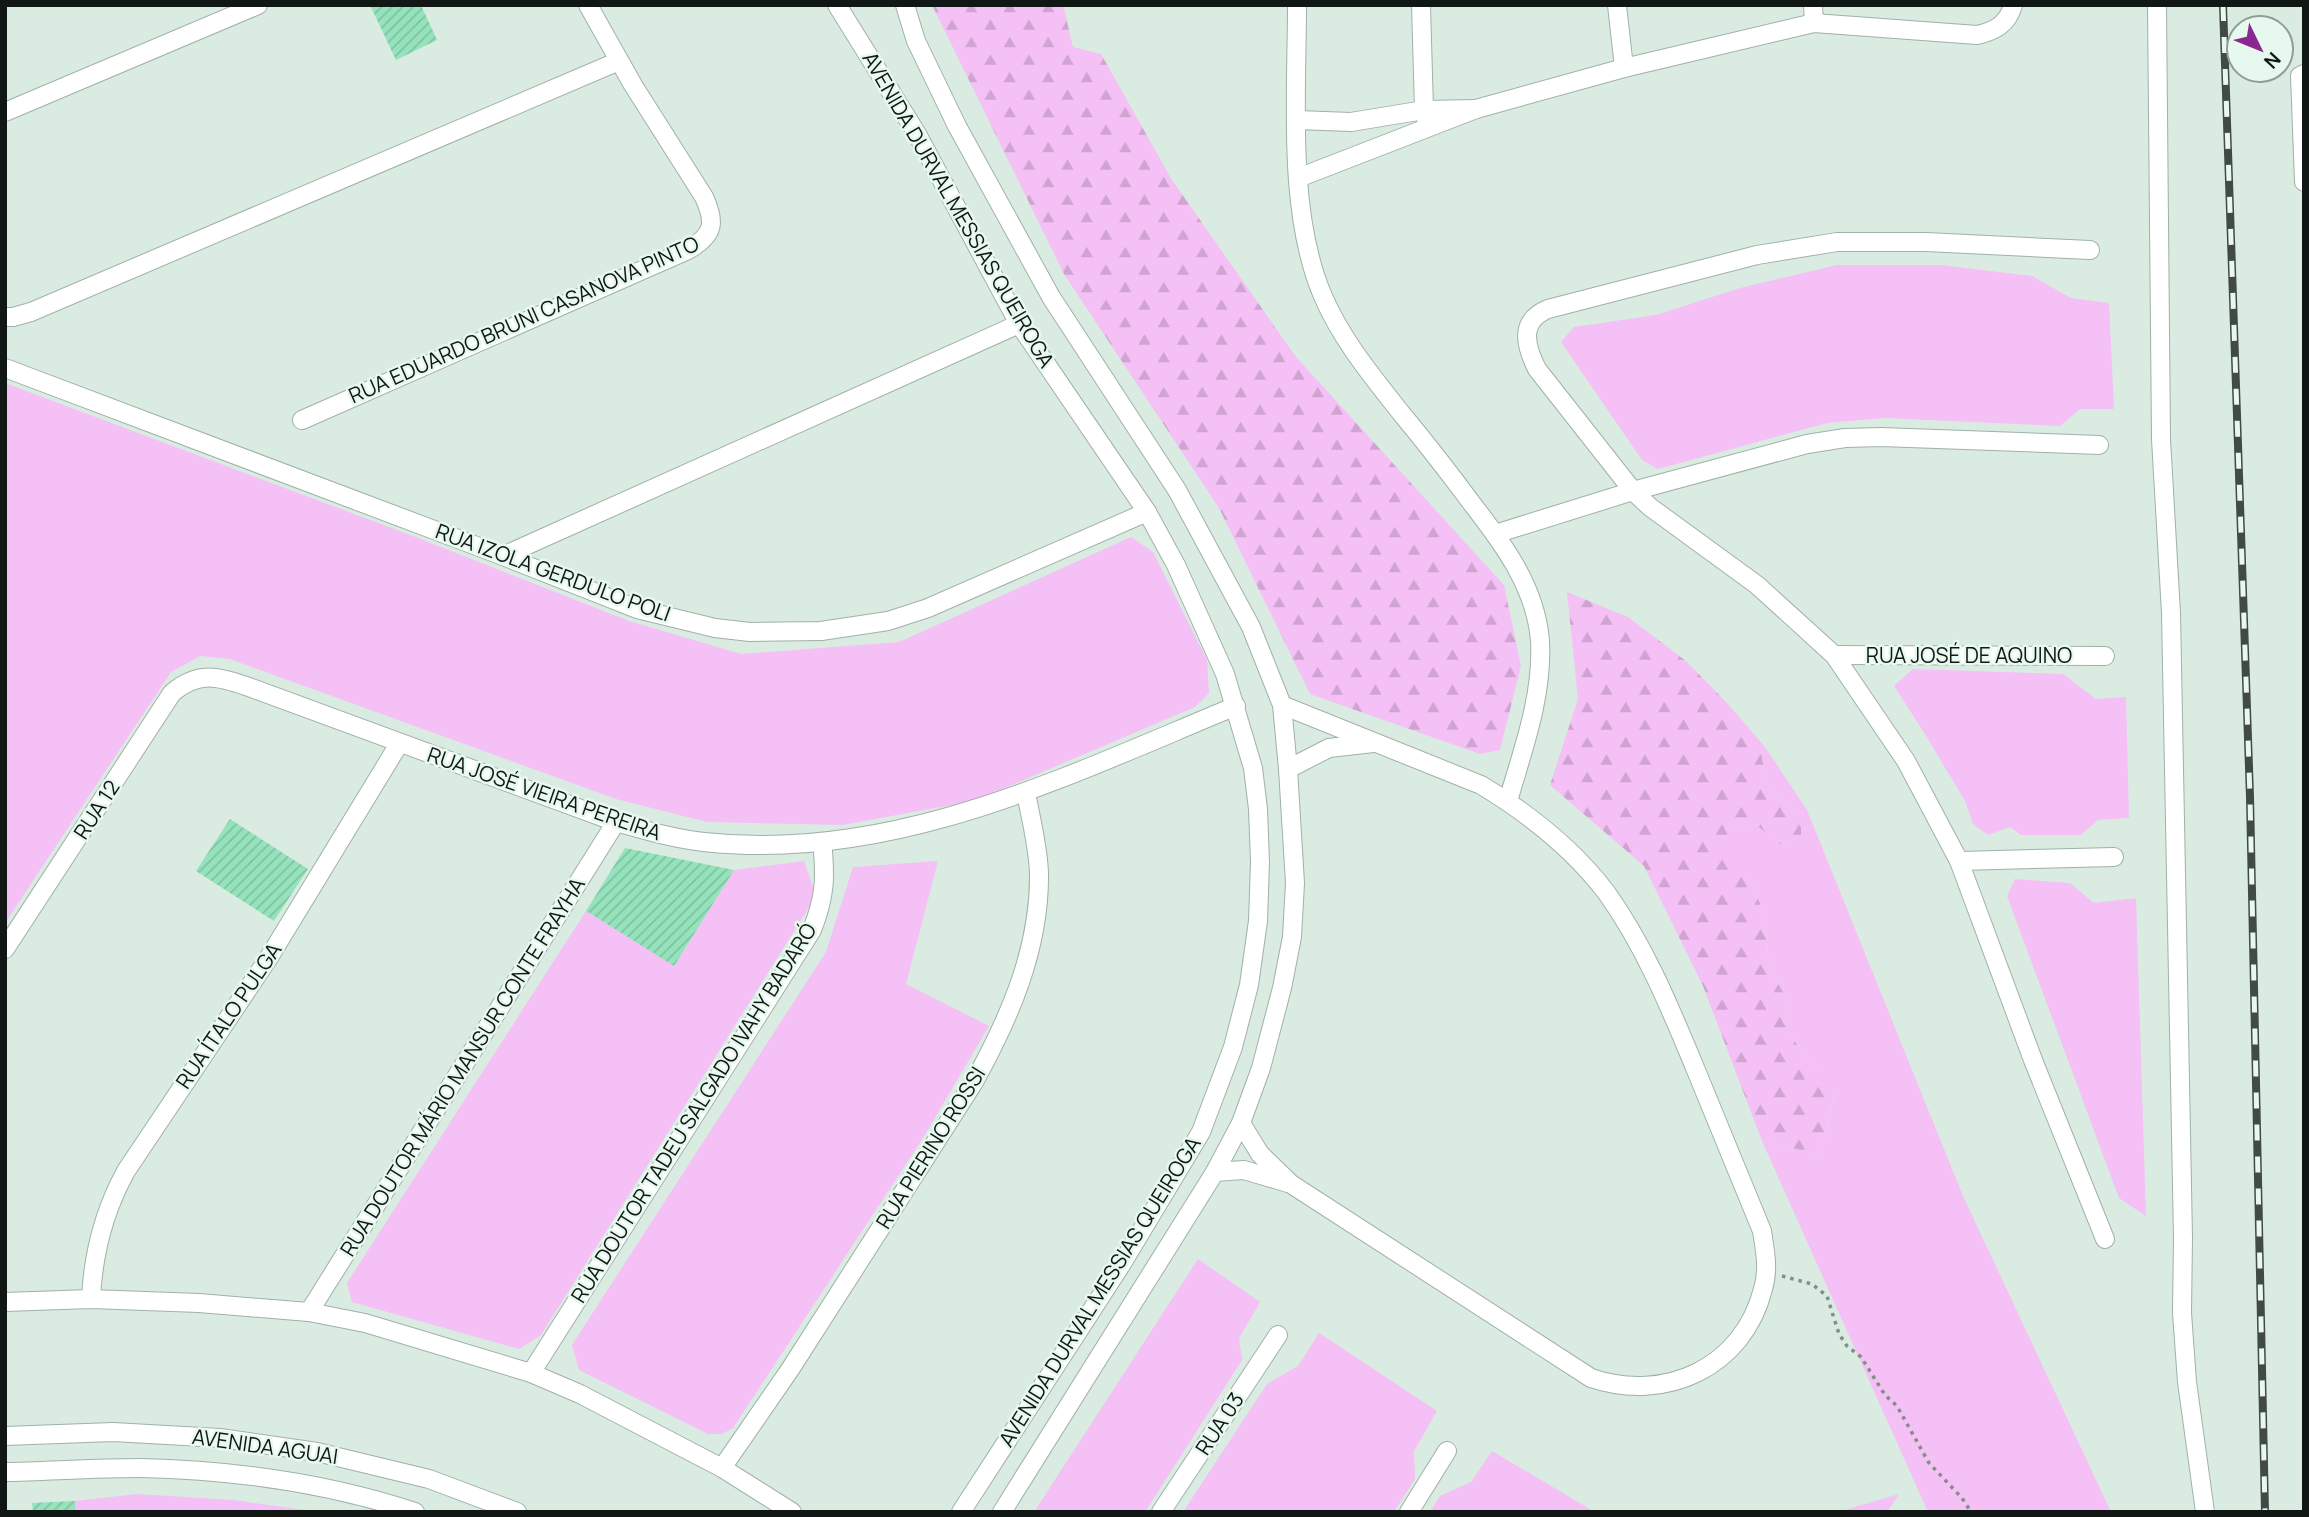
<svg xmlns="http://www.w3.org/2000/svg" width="2309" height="1517" viewBox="0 0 2309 1517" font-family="Manrope,sans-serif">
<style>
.green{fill:#f4c0f5}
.forest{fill:url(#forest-firs)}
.building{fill:url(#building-hatch)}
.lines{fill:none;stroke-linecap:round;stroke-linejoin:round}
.minor-casing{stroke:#a0b1a8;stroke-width:20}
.path{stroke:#828e88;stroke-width:3.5;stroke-dasharray:3.5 5;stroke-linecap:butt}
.minor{stroke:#fff;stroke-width:18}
.rail-casing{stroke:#414a45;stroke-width:8}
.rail{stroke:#e7f8ef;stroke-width:5;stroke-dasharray:16;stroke-linecap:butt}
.labels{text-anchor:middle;stroke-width:5;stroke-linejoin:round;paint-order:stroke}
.street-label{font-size:21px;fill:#111714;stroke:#e7f8ef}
</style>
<defs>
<pattern id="forest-firs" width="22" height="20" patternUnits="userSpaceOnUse" patternTransform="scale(1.75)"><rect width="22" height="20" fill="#f4c0f5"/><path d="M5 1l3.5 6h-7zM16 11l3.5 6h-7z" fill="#d0a4d1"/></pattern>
<pattern id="building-hatch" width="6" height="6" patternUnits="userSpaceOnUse" patternTransform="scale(1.75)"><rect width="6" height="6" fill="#95e3bc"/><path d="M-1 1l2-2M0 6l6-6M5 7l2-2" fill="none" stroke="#7fc2a1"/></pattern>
</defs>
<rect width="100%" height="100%" fill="#daebe2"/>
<g class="green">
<path d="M 1837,265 L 1941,265 L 2032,276 L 2071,298 L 2109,303 L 2114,409 L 2080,409 L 2060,426 L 1885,418 L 1827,423 L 1658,469 L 1642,460 L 1561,342 L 1574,327 L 1656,315 L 1740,288 Z"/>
<path d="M 5,383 L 413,536 L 629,621 L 741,654 L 899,642 L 1131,537 L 1153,552 L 1207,660 L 1209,693 L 1195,707 L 974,801 L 842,825 L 707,822 L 616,799 L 230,659 L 200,656 L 171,672 L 5,923 Z"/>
<path d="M 1913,669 L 2063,674 L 2096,699 L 2126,697 L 2129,818 L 2098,820 L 2081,835 L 2021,835 L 2010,827 L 1988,835 L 1973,824 L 1965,801 L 1923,731 L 1894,686 Z"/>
<path d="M 1765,747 L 1807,810 L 1963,1196 L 2111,1512 L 1928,1512 L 1762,1141 L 1821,1155 L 1834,1094 L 1787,1031 L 1786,997 L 1769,968 L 1765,914 L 1724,829 L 1756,825 L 1783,845 L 1801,839 L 1801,814 L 1770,794 L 1762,759 Z"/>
<path d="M 804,861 L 816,896 L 541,1335 L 519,1349 L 352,1302 L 347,1283 L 586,911 L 674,966 L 734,870 Z"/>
<path d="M 938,861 L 906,984 L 989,1026 L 923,1138 L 733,1428 L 722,1434 L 708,1434 L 579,1370 L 572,1345 L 826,952 L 853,867 Z"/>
<path d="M 2015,879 L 2070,883 L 2094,903 L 2136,898 L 2146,1216 L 2119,1198 L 2007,896 Z"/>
<path d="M 1198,1259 L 1260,1302 L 1239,1338 L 1242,1360 L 1145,1512 L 1034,1512 Z"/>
<path d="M 1319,1333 L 1437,1411 L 1414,1451 L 1415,1479 L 1394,1512 L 1183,1512 L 1267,1384 L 1298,1366 Z"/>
<path d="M 1492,1451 L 1595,1512 L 1430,1512 L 1440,1496 L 1471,1482 Z"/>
<path d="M 137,1494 L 233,1500 L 320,1512 L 75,1512 L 75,1501 Z"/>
<path d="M 1899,1494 L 1887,1512 L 1838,1512 Z"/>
</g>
<g class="forest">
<path d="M 932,5 L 1063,5 L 1073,47 L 1101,54 L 1172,180 L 1296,357 L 1504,585 L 1521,666 L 1500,750 L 1480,754 L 1310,694 L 1219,508 L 1064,274 Z"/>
<path d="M 1567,592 L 1628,617 L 1686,661 L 1726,702 L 1765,747 L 1762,759 L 1770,794 L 1801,814 L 1801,840 L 1782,845 L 1756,825 L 1725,829 L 1765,914 L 1769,968 L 1786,997 L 1787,1031 L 1834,1093 L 1821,1155 L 1762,1141 L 1703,986 L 1644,866 L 1550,785 L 1578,699 Z"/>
</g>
<g class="building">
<path d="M 370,5 L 421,5 L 437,40 L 396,60 Z"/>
<path d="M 230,819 L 308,869 L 274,921 L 196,871 Z"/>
<path d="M 625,848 L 734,870 L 674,966 L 586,911 Z"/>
<path d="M 75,1501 L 75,1512 L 33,1512 L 32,1503 Z"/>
</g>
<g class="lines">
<defs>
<g id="minor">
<path d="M 837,5 L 917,134 L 1019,324 L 1147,512 L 1176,565 L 1225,674 L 1253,768 L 1258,809 L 1260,862 L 1258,921 L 1249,985 L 1233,1047 L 1201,1132 L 1121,1265 L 961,1512"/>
<path d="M 905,5 L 916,41 L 957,126 L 1051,297 L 1177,490 L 1251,627 L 1282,705 L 1288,769 L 1295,883 L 1292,937 L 1282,988 L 1261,1068 L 1241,1123 L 1215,1172 L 1002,1512"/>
<path d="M 1297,5 C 1297,95 1287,210 1322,294 C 1341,339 1371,375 1401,413 C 1426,443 1450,474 1473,505 C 1504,545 1536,588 1540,641 C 1543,696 1523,749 1508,801"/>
<path d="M 1421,5 L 1424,110 L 1427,122"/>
<path d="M 1617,5 L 1624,68"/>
<path d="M 1813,5 L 1814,23"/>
<path d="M 2157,5 L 2161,439 L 2171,613 L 2183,1238 L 2182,1313 L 2187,1382 L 2205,1512"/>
<path d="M 2304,74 L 2300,76 L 2304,182"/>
<path d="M 1476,109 L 1624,68 L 1814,23 L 1977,35 C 1995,31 2008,24 2013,5"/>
<path d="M 5,112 L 258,5"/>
<path d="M 1297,120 L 1351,122 L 1424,110 L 1476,109 L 1298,178"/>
<path d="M 2090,250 L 1926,242 L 1837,242 L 1757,255 L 1548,309 C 1519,321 1525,345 1537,369 L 1633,491 L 1650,507 L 1757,585 L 1834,655 L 1906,761 L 1959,861 L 2033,1060 L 2105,1239"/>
<path d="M 5,317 L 13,317 L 31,312 L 619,61"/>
<path d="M 5,368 L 503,556 L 637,609 L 715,628 L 750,632 L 821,631 L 888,621 L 928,608 L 1147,512"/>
<path d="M 302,420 L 688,250 C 714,235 716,223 704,197 L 633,85 L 588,5"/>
<path d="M 1495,534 L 1633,491 L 1807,444 L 1845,438 L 1881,437 L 2099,445"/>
<path d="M 503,556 L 1019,324"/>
<path d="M 1834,655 L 2105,656"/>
<path d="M 1288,769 L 1329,748 L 1373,743"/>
<path d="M 1959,861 L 2114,857"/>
<path d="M 5,949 L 172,693 C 198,671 217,676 246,686 L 616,822 C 645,830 674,839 704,842 C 893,863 1066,776 1236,706"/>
<path d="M 1241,1123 L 1260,1154 L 1291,1184 L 1591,1378 C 1665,1403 1743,1368 1763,1289 C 1769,1270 1765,1250 1762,1231 C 1739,1175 1716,1119 1693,1063 C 1668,1003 1644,945 1606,892 C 1573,849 1526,812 1481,785 L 1282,705"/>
<path d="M 1215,1172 L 1244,1170 L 1288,1183"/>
<path d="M 91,1299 C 93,1254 104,1211 126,1171 L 268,959 L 399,744"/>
<path d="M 5,1302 L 91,1299 L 199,1303 L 309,1312 L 365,1323 L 531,1373 L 580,1394 L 722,1468 L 792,1512"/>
<path d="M 309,1312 L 616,822"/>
<path d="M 531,1373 L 812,930 C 825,897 826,877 822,842"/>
<path d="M 5,1436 L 113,1432 L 220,1438 L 317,1452 L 429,1479 L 517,1512"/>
<path d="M 722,1468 L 791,1368 L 974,1082 C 1010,1017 1040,948 1039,873 C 1038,846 1031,819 1026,793"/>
<path d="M 5,1472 C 50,1471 95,1468 140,1468 C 232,1470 327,1483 415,1512"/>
<path d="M 1161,1512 L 1278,1335"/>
<path d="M 1409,1512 L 1447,1451"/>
</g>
</defs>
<use href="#minor" class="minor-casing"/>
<path class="path" d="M 1782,1276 L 1812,1284 L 1827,1296 L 1839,1334 L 1847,1346 L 1861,1357 L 1885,1395 L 1897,1406 L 1929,1463 L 1962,1498 L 1971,1512"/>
<use href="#minor" class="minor"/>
<defs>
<path id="rail" d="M 2223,5 L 2250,797 L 2265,1512"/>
</defs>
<use href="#rail" class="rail-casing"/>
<use href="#rail" class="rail"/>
</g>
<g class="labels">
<g class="street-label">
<text transform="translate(958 210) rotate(60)" y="7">AVENIDA DURVAL MESSIAS QUEIROGA</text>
<text transform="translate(524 320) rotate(-24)" y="7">RUA EDUARDO BRUNI CASANOVA PINTO</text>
<text transform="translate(553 573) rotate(20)" y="7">RUA IZOLA GERDULO POLI</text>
<text x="1969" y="663">RUA JOSÉ DE AQUINO</text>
<text transform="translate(544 794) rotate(19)" y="7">RUA JOSÉ VIEIRA PEREIRA</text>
<text transform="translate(97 810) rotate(-57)" y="7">RUA 12</text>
<text transform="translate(229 1016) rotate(-56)" y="7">RUA ÍTALO PULGA</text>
<text transform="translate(463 1067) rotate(-58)" y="7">RUA DOUTOR MÁRIO MANSUR CONTE FRAYHA</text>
<text transform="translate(694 1113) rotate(-58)" y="7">RUA DOUTOR TADEU SALGADO IVAHY BADARÓ</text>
<text transform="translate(931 1148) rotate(-58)" y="7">RUA PIERINO ROSSI</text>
<text transform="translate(1100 1292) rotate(-58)" y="7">AVENIDA DURVAL MESSIAS QUEIROGA</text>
<text transform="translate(1220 1424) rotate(-57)" y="7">RUA 03</text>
<text transform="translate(265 1447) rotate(8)" y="7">AVENIDA AGUAI</text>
</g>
</g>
<rect width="2309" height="1517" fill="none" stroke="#111714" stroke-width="14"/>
<g transform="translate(2260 49) rotate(133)"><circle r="33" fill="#e7f8ef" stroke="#919e97" stroke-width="2"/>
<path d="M0-5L12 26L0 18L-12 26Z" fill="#8b2890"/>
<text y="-10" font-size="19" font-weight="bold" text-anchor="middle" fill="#111714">N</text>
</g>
</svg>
